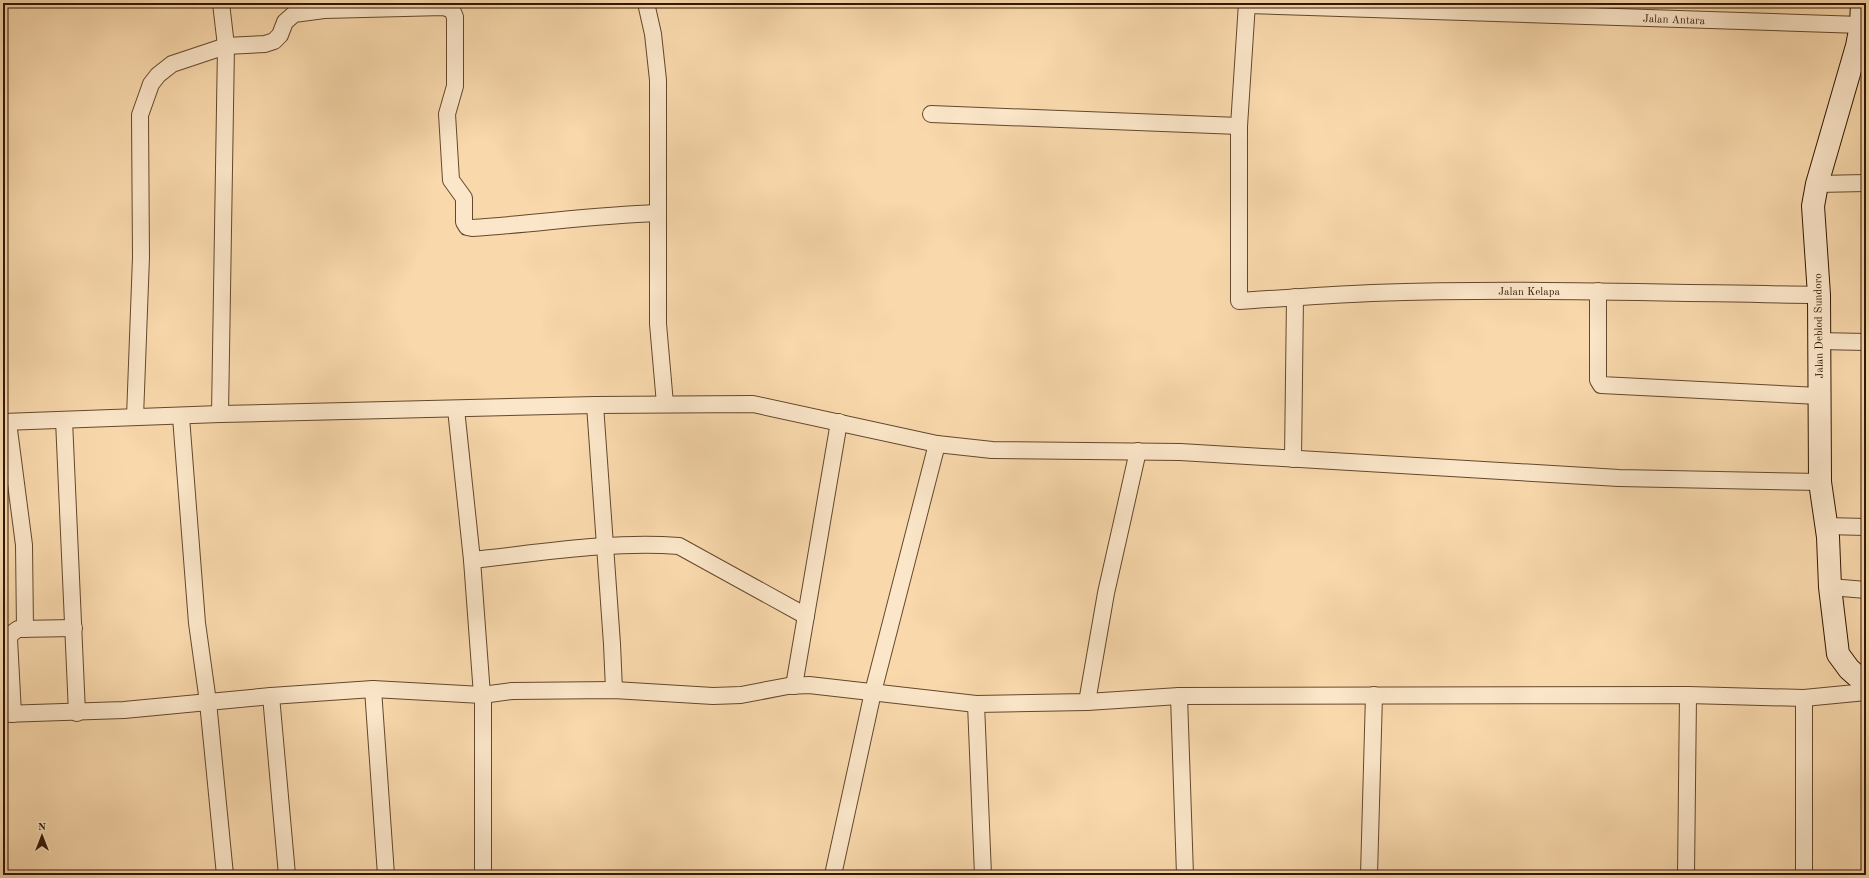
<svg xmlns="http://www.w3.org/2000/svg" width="1869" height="878" viewBox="0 0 1869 878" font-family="'Old Standard TT',serif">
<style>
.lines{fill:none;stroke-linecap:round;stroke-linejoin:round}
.minor-casing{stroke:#64482c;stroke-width:18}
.secondary-casing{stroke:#321701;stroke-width:24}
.minor{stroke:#fbe6c9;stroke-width:16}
.secondary{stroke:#fbe6c9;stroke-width:22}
.labels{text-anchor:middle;stroke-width:3.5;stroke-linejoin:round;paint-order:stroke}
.street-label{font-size:11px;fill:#321701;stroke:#fbe6c9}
</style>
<rect width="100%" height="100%" fill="#f9d9ac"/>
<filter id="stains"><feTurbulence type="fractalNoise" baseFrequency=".005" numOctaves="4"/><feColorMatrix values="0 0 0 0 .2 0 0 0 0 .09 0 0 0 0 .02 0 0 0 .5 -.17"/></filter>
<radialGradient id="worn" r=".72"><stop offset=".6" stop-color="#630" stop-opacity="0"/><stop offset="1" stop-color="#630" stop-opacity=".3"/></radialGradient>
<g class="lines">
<defs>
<g id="minor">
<path d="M 646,3 L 653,34 L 658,80 L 658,324 L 665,404"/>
<path d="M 1247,3 L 1239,126 L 1239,301 C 1284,298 1328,295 1372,293 C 1521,288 1670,293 1819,295"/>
<path d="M 1247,5 L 1861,25"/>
<path d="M 931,114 L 1239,126"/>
<path d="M 1817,184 L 1866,183"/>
<path d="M 1598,291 L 1598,380 L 1601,385 L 1819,396"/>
<path d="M 1819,341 L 1866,342"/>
<path d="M 595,405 L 612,644 L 614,690"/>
<path d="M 456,409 L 472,560 L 482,695"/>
<path d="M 220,414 L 226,46 L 221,3"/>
<path d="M 135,417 L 141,257 L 140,115 L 151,84 L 158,75 L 172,64 L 226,46 L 265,44 L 274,41 L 280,35 L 285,22 L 294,14 L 324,10 L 444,7 L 452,10 L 455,17 L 455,86 L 447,114 L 451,180 L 464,198 L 464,222 L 467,227 L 472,228 C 534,224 595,215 657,213"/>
<path d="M 181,417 L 197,623 L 208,702 L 225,875"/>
<path d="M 64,420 L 77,713"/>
<path d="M 3,422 L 220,414 L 595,405 L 753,404 L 937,444 L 992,450 L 1180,452 L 1619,478 L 1820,482"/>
<path d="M 8,422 L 24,545 L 25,629"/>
<path d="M 1293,459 L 1295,297"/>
<path d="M 1826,526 L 1866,527"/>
<path d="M 472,560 C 540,553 610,541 679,546 L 806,616"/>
<path d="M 1830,587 L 1866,590"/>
<path d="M 794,686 L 839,422"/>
<path d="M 373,689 L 386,875"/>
<path d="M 483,695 L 483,874"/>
<path d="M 271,696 L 287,875"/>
<path d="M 1179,696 L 1185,875"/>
<path d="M 1804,698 L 1804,875"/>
<path d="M 1087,702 L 1106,593 L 1138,451"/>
<path d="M 976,704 L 983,875"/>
<path d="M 3,714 L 124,710 L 271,696 L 373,689 L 482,695 L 512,691 L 614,690 L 713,696 L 741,695 L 788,686 L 809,685 L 976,704 L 1087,702 L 1179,696 L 1688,695 L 1804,698 L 1866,692"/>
<path d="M 13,714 L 9,639 L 11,634 L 18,629 L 74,628"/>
<path d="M 833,875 L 873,692 L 937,444"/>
<path d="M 1369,875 L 1374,695"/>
<path d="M 1686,875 L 1688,695"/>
</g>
<path id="secondary" d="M 1862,3 L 1861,25 L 1857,46 L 1817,184 L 1813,206 L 1819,295 L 1820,482 L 1828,537 L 1830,587 L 1838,654 L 1849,669 L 1866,684"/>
</defs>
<use href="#minor" class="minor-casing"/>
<use href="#secondary" class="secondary-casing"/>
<use href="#minor" class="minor"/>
<use href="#secondary" class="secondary"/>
</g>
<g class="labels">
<g class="street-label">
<text transform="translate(1674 19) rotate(2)" y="4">Jalan Antara</text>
<text x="1529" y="295">Jalan Kelapa</text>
<text transform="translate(1818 326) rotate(-91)" y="4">Jalan Deblod Sundoro</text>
</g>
</g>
<rect width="1869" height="878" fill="none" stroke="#f9d9ac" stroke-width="16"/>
<rect x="4" y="4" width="1861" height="870" fill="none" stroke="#321701" stroke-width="2"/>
<rect x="8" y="8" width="1853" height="862" fill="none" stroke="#321701"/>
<g transform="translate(42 836)" stroke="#fbe6c9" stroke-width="3" paint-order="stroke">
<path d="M0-3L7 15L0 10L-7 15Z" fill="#321701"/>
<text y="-6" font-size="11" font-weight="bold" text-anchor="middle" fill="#321701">N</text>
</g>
<rect width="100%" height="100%" filter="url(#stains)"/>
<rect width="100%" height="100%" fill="url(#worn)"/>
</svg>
